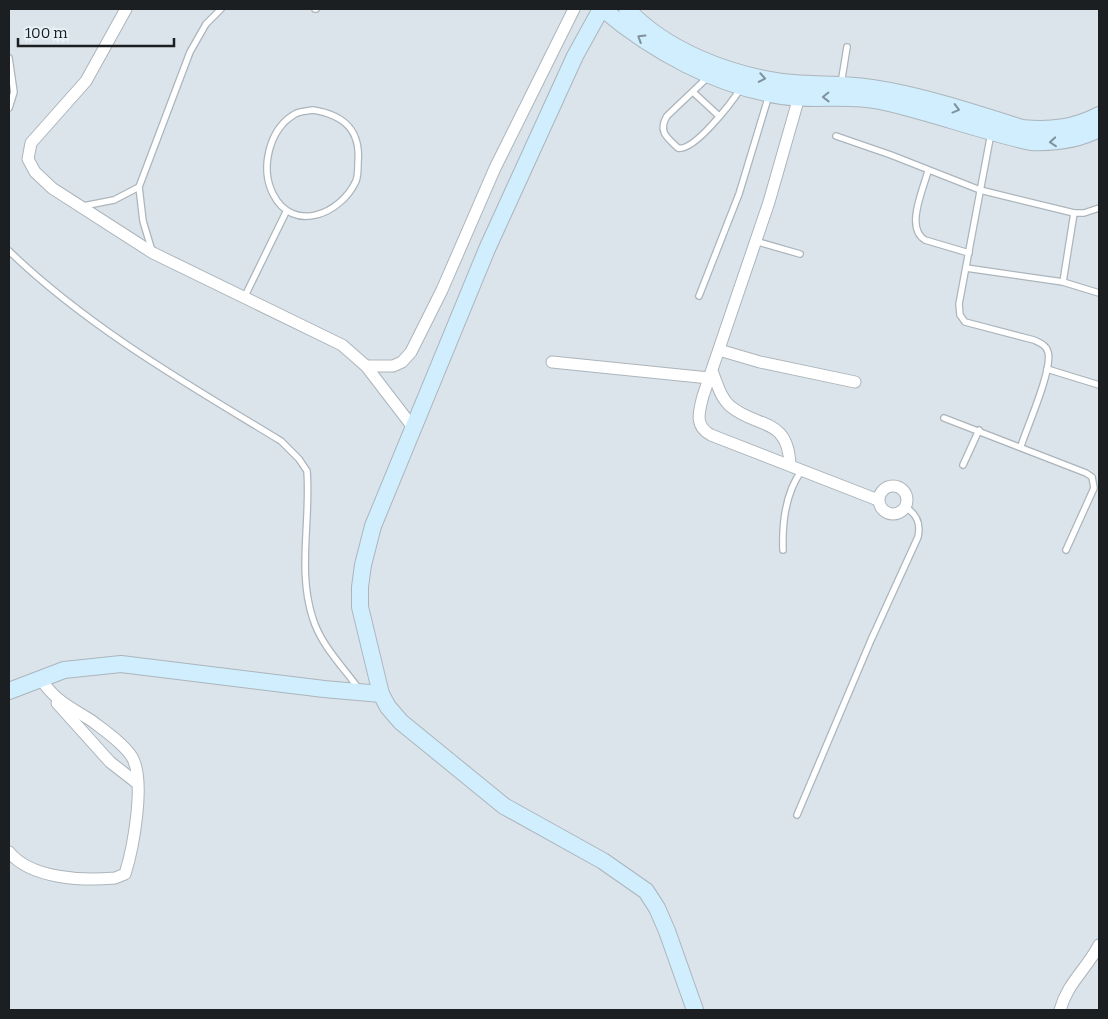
<svg xmlns="http://www.w3.org/2000/svg" width="1108" height="1019" viewBox="0 0 1108 1019" font-family="Bitter,serif">
<style>
.lines{fill:none;stroke-linecap:round;stroke-linejoin:round}
.lane-casing{stroke:#acb5bb;stroke-width:8}
.street-casing{stroke:#acb5bb;stroke-width:13}
.secondary-casing{stroke:#acb5bb;stroke-width:18}
.lane{stroke:#fff;stroke-width:5.5}
.street{stroke:#fff;stroke-width:11}
.secondary{stroke:#d0eefe;stroke-width:16}
.oneway{stroke:#7f919b}
</style>
<rect width="100%" height="100%" fill="#dae4ea"/>
<g class="lines">
<defs>
<g id="lane">
<path d="M 315,9 L 316,9"/>
<path d="M 9,58 L 14,92 L 9,108"/>
<path d="M 709,76 L 667,116 C 658,131 666,137 678,148 C 694,152 732,102 741,88"/>
<path d="M 841,84 L 847,47"/>
<path d="M 693,92 L 719,116"/>
<path d="M 313,110 C 344,115 361,130 358,163 C 358,169 358,176 356,181 C 341,214 293,234 273,194 C 260,168 269,129 295,114 C 300,111 308,111 313,110 Z"/>
<path d="M 991,133 L 959,304 L 960,315 L 965,322 L 1034,340 C 1040,343 1046,345 1048,352 C 1053,369 1027,427 1021,446"/>
<path d="M 836,136 L 891,155 L 980,190 L 1074,213 L 1084,213 L 1099,208"/>
<path d="M 928,171 C 923,190 905,228 925,240 L 969,253"/>
<path d="M 139,187 L 143,221 L 152,251"/>
<path d="M 83,206 L 114,200 L 139,187 L 190,52 L 206,24 L 221,9"/>
<path d="M 755,241 L 800,254"/>
<path d="M 9,251 C 89,328 187,384 281,441 L 299,459 L 307,471 C 311,519 297,572 313,619 C 321,645 343,667 359,689"/>
<path d="M 966,268 L 1063,282 L 1099,293"/>
<path d="M 1063,282 L 1074,213"/>
<path d="M 245,296 L 286,212"/>
<path d="M 699,296 L 739,194 L 769,95"/>
<path d="M 1047,369 L 1099,385"/>
<path d="M 944,418 L 1086,473 L 1092,477 L 1094,488 L 1066,550"/>
<path d="M 963,465 L 979,430"/>
<path d="M 783,550 C 782,522 785,493 802,470"/>
<path d="M 797,815 L 871,640 L 918,537 C 921,523 917,514 905,507"/>
</g>
<g id="street">
<path d="M 126,9 L 86,81 L 31,143 L 28,159 L 35,172 L 52,188 L 153,253 L 342,345 L 366,366 L 412,426"/>
<path d="M 799,97 L 769,202 L 703,396 C 699,412 694,426 711,435 L 878,500"/>
<path d="M 719,350 L 760,362 L 855,382"/>
<path d="M 552,362 L 709,378"/>
<path d="M 366,366 L 393,366 L 402,362 L 411,352 L 442,290 L 495,168 L 574,9"/>
<path d="M 712,371 C 717,383 720,397 730,406 C 757,429 788,416 790,465"/>
<circle cx="893" cy="500" r="14"/>
<path d="M 57,703 L 110,762 L 137,783"/>
<path d="M 9,852 C 31,879 83,881 115,878 L 125,874 C 133,849 146,781 132,757 C 123,743 105,731 92,721 C 69,706 56,702 40,678"/>
<path d="M 1060,1010 C 1068,982 1086,970 1099,945"/>
</g>
<g id="secondary">
<path d="M 601,9 L 575,56 L 487,249 L 373,526 L 363,565 L 360,587 L 360,607 L 381,694 L 388,707 L 401,722 L 504,806 L 603,861 L 646,891 L 657,908 L 667,931 L 695,1010"/>
<path d="M 603,9 C 652,51 717,86 782,96 C 815,101 848,94 880,101 C 931,112 980,131 1031,142 C 1055,143 1078,140 1099,129"/>
<path d="M 627,9 C 665,50 727,74 782,82 C 812,86 842,83 872,88 C 920,95 975,113 1022,128 C 1050,131 1074,128 1099,115"/>
<path d="M 9,691 L 64,670 L 121,664 L 324,689 L 381,694"/>
</g>
</defs>
<use href="#lane" class="lane-casing"/>
<use href="#street" class="street-casing"/>
<use href="#secondary" class="secondary-casing"/>
<use href="#lane" class="lane"/>
<use href="#street" class="street"/>
<use href="#secondary" class="secondary"/>
</g>
<defs><path id="oneway-chevron" d="M-2-3.5L2.5 0L-2 3.5" fill="none" stroke-width="1.6" stroke-linecap="round" stroke-linejoin="round" transform="scale(1.25)"/></defs>
<g class="oneway">
<use href="#oneway-chevron" transform="translate(641 38) rotate(-148)"/>
<use href="#oneway-chevron" transform="translate(762 78) rotate(10)"/>
<use href="#oneway-chevron" transform="translate(826 97) rotate(179)"/>
<use href="#oneway-chevron" transform="translate(956 109) rotate(15)"/>
<use href="#oneway-chevron" transform="translate(1053 142) rotate(175)"/>
</g>
<rect width="1108" height="1019" fill="none" stroke="#1c1f21" stroke-width="20"/>
<path d="M18 38v8h156v-8" fill="none" stroke="#1c1f21" stroke-width="2.5"/>
<text x="25" y="38" font-size="15" fill="#1c1f21" stroke="#e7f1f8" stroke-width="4" paint-order="stroke">100 m</text>
</svg>
